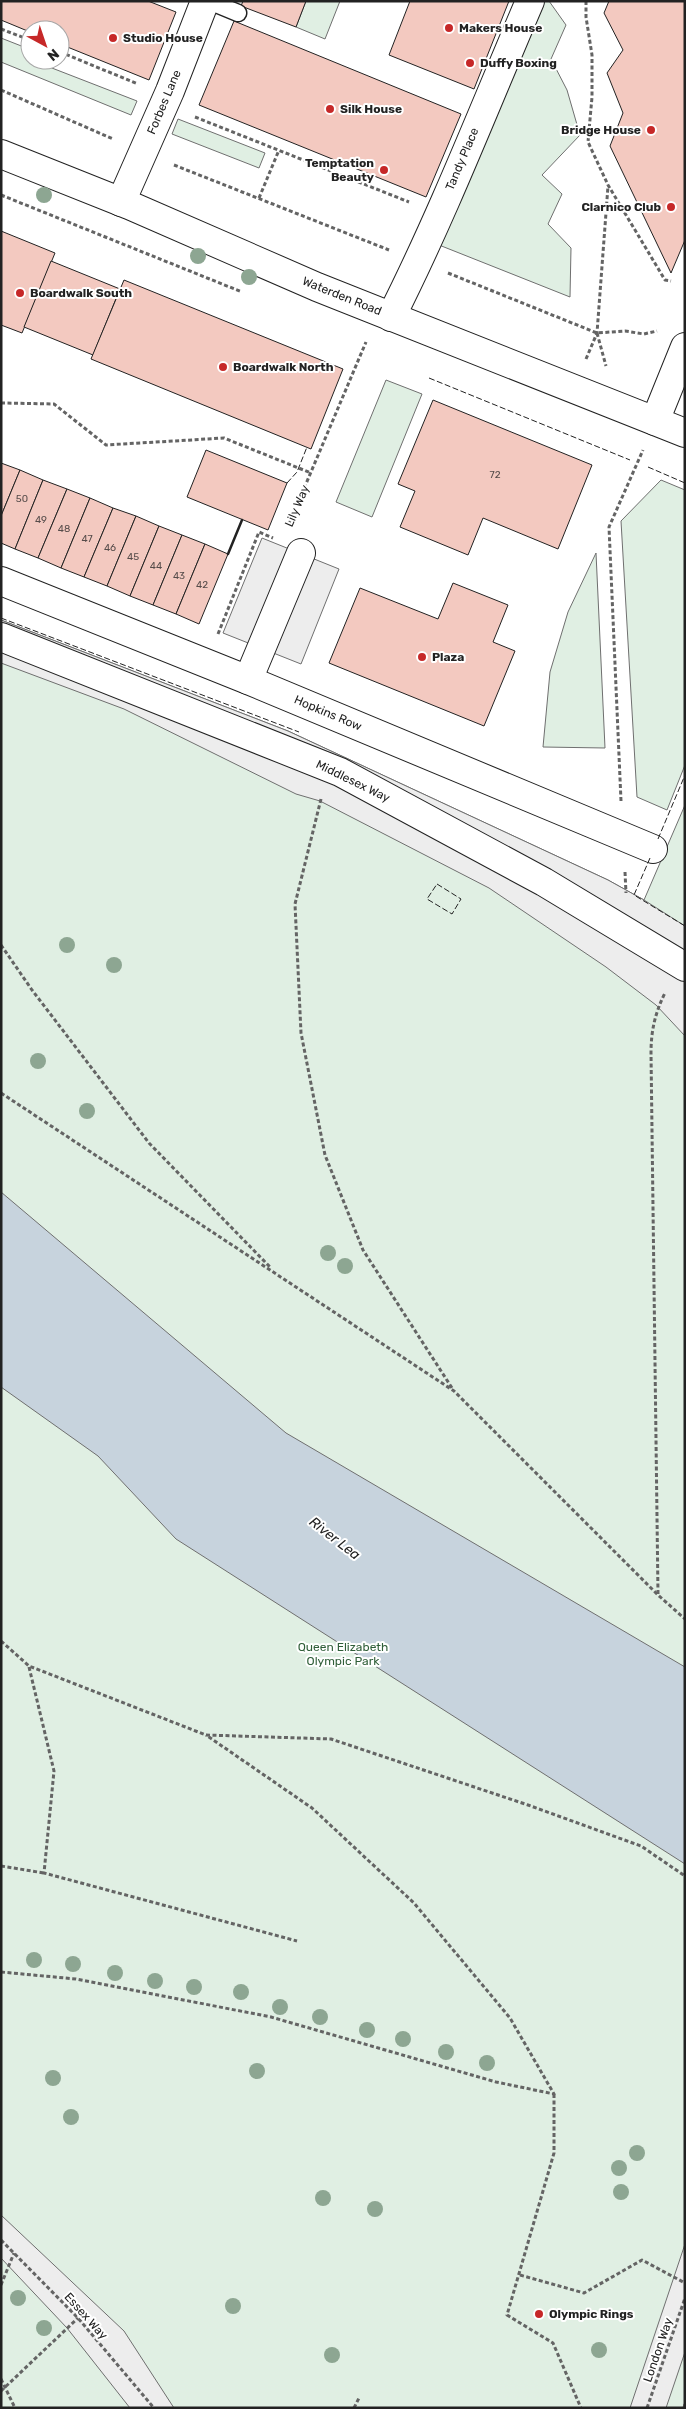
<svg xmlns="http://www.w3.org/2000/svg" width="686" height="2409" viewBox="0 0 686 2409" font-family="Rubik,sans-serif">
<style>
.green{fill:#e0efe3;stroke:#6f6f6f}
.parking{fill:#ededed;stroke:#6f6f6f}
.water{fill:#c7d3dd;stroke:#6f6f6f}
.building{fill:#f3c9c0;stroke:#222}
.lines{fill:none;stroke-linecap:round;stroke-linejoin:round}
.lane-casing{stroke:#222;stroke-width:19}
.street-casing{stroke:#222;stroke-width:30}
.secondary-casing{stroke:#222;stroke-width:30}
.path{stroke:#646464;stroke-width:3;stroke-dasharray:4 2.5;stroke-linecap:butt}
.lane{stroke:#fff;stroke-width:16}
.street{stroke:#fff;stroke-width:28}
.secondary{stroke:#fff;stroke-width:28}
.fence{stroke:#222;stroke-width:1;stroke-dasharray:6 2.5;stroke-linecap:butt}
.wall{stroke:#222;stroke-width:2.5}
.tree{fill:#8da692}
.poi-dot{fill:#c62828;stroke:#fff;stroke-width:2}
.labels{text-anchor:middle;stroke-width:4;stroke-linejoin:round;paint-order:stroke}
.number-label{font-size:10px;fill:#564c4a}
.poi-label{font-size:12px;font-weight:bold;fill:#222;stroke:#fff;text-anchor:start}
.street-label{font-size:12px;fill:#222;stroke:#fff}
.park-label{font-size:12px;fill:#2f5e38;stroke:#fff}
.water-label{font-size:14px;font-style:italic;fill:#222;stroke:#fff}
</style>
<rect width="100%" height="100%" fill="#fff"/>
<g class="green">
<path d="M 306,1 L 340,1 L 325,39 L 296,27 Z"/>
<path d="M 539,1 L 549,1 L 566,25 L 551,59 L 567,90 L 580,135 L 542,175 L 562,194 L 548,224 L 571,248 L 570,297 L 439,245 Z"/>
<path d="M 1,38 L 29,49 L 30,60 L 37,60 L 39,63 L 137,101 L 131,115 L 1,62 Z"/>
<path d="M 178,119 L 265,153 L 259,168 L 172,134 Z"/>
<path d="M 386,380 L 422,394 L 372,517 L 336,502 Z"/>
<path d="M 661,480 L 685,490 L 685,765 L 667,810 L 637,797 L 621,521 Z"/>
<path d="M 596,553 L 605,748 L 543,747 L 550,672 L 568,612 Z"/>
<path d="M 1,620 L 288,731 L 608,880 L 644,900 L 685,805 L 685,2408 L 1,2408 Z"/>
</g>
<g class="parking">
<path d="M 262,538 L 339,569 L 301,664 L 223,633 Z"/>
<path d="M 1,620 L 288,731 L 608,880 L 644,900 L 685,926 L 685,1036 L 656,1005 L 606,967 L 489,888 L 320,801 L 296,794 L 124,709 L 1,663 Z"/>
<path d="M 1,2215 L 124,2331 L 174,2408 L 130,2408 L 67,2328 L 1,2258 Z"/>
<path d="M 685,2244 L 685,2352 L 666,2408 L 630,2408 Z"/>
</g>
<path class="water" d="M 1,1192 L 286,1433 L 685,1667 L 685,1864 L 176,1539 L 98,1456 L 1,1387 Z"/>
<g class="building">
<path d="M 1,1 L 148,1 L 176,12 L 149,80 L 60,44 L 60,30 L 30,30 L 30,32 L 1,20 Z"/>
<path d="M 243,1 L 306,1 L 296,27 L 241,6 Z"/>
<path d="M 410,1 L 509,1 L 474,89 L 389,55 Z"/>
<path d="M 609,1 L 685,1 L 685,240 L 671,273 L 610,146 L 623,113 L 607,73 L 623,50 L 604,13 Z"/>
<path d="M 234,21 L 461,114 L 426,197 L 199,105 Z"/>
<path d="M 1,231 L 55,253 L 22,333 L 1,325 Z"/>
<path d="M 51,261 L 120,289 L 93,355 L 24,327 Z"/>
<path d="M 124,280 L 343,369 L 311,449 L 91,359 Z"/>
<path d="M 433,400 L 592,465 L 558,549 L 483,518 L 468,555 L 400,527 L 415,491 L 398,484 Z"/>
<path d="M 206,450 L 287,483 L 268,530 L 187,497 Z"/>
<path d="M 1,463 L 20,470 L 1,516 Z"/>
<path d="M 20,470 L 43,480 L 15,549 L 1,543 L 1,516 Z"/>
<path d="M 43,480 L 67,489 L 38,558 L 15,549 Z"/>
<path d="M 67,489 L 90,498 L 61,568 L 38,558 Z"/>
<path d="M 90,498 L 113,508 L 84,577 L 61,568 Z"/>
<path d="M 113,508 L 136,516 L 107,586 L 84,577 Z"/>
<path d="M 136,516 L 159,526 L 130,596 L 107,586 Z"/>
<path d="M 159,526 L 182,535 L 153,605 L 130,596 Z"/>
<path d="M 182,535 L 205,544 L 176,614 L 153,605 Z"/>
<path d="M 205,544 L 228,554 L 199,624 L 176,614 Z"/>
<path d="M 453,583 L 508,605 L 493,642 L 515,651 L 484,726 L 329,663 L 360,588 L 438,619 Z"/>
</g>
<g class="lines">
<defs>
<path id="lane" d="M 209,1 L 238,13"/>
<g id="street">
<path d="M 121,202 L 170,91 L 205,1"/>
<path d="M 391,317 C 443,214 485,106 530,1"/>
<path d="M 655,421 L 685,347"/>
<path d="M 1,581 L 248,680 L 653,849"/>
<path d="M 1,637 L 340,772 L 544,882 L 685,967"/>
<path d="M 248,680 L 301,553"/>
</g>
<path id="secondary" d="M 1,154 L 129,205 L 317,287 L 685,433"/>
</defs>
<use href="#lane" class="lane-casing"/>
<use href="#street" class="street-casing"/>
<use href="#secondary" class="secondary-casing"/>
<g class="path">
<path d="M 586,1 L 586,17 L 592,55 L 592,97 L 588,142 L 608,185 L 665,280 L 671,281"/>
<path d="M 1,29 L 30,40"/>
<path d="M 60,52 L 138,84"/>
<path d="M 1,90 L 113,139"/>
<path d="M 195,117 L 409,202"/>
<path d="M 174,165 L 389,250"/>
<path d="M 1,195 L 242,292"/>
<path d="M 259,198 L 279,150"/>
<path d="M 448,273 L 597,333 L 625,331 L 644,334 L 657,331"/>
<path d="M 597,333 L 606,366"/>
<path d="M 586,359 L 597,333 L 608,186"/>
<path d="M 1,403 L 54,404 L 106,445 L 224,438 L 311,473"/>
<path d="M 289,524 L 366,342"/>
<path d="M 218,634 L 259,532 L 273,538"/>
<path d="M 321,799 L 295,904 L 301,1033 L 325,1155 L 363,1250 L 452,1388"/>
<path d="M 621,801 L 609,527 L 643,450"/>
<path d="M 625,872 L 626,893"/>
<path d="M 1,945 L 32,990 L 149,1143 L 270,1267"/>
<path d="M 1,1093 L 454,1391 L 658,1595 L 685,1619"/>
<path d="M 658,1594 L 651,1053 C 651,1031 655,1013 665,993"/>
<path d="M 1,1641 L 29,1666 L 206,1735 L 331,1739 L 528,1805 L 641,1846 L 685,1876"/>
<path d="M 29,1667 L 54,1771 L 44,1873 L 297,1941"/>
<path d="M 1,1866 L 44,1873"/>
<path d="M 1,1972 L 76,1979 L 271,2017 L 496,2082 L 554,2094 L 510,2018 L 414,1903 L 312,1808 L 206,1735"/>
<path d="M 554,2094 L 554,2153 L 507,2315 L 553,2343 L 581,2408"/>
<path d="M 1,2240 L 78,2318 L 154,2408"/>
<path d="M 520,2275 L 584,2293 L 642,2260 L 685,2283"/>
<path d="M 1,2285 L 14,2253"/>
<path d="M 1,2379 L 15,2408"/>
<path d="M 1,2391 L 78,2318"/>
<path d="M 354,2408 L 359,2398"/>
<path d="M 647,2408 L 685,2298"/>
<path d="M 684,2408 L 685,2404"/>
</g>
<use href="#lane" class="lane"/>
<use href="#street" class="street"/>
<use href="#secondary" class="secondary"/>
<g class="fence">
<path d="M 429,378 L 630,460"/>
<path d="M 648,467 L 685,483"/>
<path d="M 287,483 L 297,472 L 307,447"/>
<path d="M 1,618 L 299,732"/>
<path d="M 658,839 L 685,775"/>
<path d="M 650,858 L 634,895 L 685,926"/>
<path d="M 437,884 L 461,899 L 452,914 L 427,899 Z"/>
</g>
<path class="wall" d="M 228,554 L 242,520"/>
</g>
<g class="tree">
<circle cx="44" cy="195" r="8"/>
<circle cx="198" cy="256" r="8"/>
<circle cx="249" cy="277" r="8"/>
<circle cx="67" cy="945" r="8"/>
<circle cx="114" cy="965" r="8"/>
<circle cx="38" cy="1061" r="8"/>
<circle cx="87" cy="1111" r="8"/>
<circle cx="328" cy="1253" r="8"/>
<circle cx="345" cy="1266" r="8"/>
<circle cx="34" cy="1960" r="8"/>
<circle cx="73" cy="1964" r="8"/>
<circle cx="115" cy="1973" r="8"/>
<circle cx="155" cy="1981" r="8"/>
<circle cx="194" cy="1987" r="8"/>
<circle cx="241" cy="1992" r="8"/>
<circle cx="280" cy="2007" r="8"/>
<circle cx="320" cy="2017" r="8"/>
<circle cx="367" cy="2030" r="8"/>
<circle cx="403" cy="2039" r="8"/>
<circle cx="446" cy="2052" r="8"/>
<circle cx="487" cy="2063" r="8"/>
<circle cx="257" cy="2071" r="8"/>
<circle cx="53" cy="2078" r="8"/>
<circle cx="71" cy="2117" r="8"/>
<circle cx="637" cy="2153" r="8"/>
<circle cx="619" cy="2168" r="8"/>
<circle cx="621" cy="2192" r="8"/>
<circle cx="323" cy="2198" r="8"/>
<circle cx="375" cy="2209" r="8"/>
<circle cx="18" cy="2298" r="8"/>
<circle cx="233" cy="2306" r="8"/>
<circle cx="44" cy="2328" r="8"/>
<circle cx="599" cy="2350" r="8"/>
<circle cx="332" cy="2355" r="8"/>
</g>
<g class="poi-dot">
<circle cx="449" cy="28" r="5"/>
<circle cx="113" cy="38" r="5"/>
<circle cx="470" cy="63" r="5"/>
<circle cx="330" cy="109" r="5"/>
<circle cx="651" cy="130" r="5"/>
<circle cx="384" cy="170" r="5"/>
<circle cx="671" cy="207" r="5"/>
<circle cx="20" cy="293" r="5"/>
<circle cx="223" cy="367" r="5"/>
<circle cx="422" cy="657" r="5"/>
<circle cx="539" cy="2314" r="5"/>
</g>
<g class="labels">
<g class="number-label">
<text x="495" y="478">72</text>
<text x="22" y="502">50</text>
<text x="41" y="523">49</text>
<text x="64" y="532">48</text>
<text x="87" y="542">47</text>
<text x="110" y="551">46</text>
<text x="133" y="560">45</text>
<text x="156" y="569">44</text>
<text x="179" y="579">43</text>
<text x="202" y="588">42</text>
</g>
<g class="poi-label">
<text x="459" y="32">Makers House</text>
<text x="123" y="42">Studio House</text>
<text x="480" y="67">Duffy Boxing</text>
<text x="340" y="113">Silk House</text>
<text x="641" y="134" text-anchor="end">Bridge House</text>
<text x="374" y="167" text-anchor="end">Temptation<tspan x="374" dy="14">Beauty</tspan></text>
<text x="661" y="211" text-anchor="end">Clarnico Club</text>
<text x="30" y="297">Boardwalk South</text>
<text x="233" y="371">Boardwalk North</text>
<text x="432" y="661">Plaza</text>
<text x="549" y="2318">Olympic Rings</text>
</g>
<g class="street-label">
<text transform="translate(164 102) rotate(-67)" y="4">Forbes Lane</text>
<text transform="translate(462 159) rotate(-67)" y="4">Tandy Place</text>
<text transform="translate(342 296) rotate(22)" y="4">Waterden Road</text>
<text transform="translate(297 506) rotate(-67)" y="4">Lily Way</text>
<text transform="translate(328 713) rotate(23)" y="4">Hopkins Row</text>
<text transform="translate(353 781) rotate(26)" y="4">Middlesex Way</text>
<text transform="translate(86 2316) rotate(48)" y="4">Essex Way</text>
<text transform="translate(658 2350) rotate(-71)" y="4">London Way</text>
</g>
<g class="park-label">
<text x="343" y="1651">Queen Elizabeth<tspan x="343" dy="14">Olympic Park</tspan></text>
</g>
<g class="water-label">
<text transform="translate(335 1538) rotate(38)" y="5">River Lea</text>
</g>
</g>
<rect width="686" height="2409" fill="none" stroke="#222222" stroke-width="5"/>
<g transform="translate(45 45) rotate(140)"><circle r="24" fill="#ffffff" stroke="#a7a7a7"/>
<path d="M0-4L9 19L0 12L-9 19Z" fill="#c62828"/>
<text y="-8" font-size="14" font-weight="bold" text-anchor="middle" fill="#222222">N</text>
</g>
</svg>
